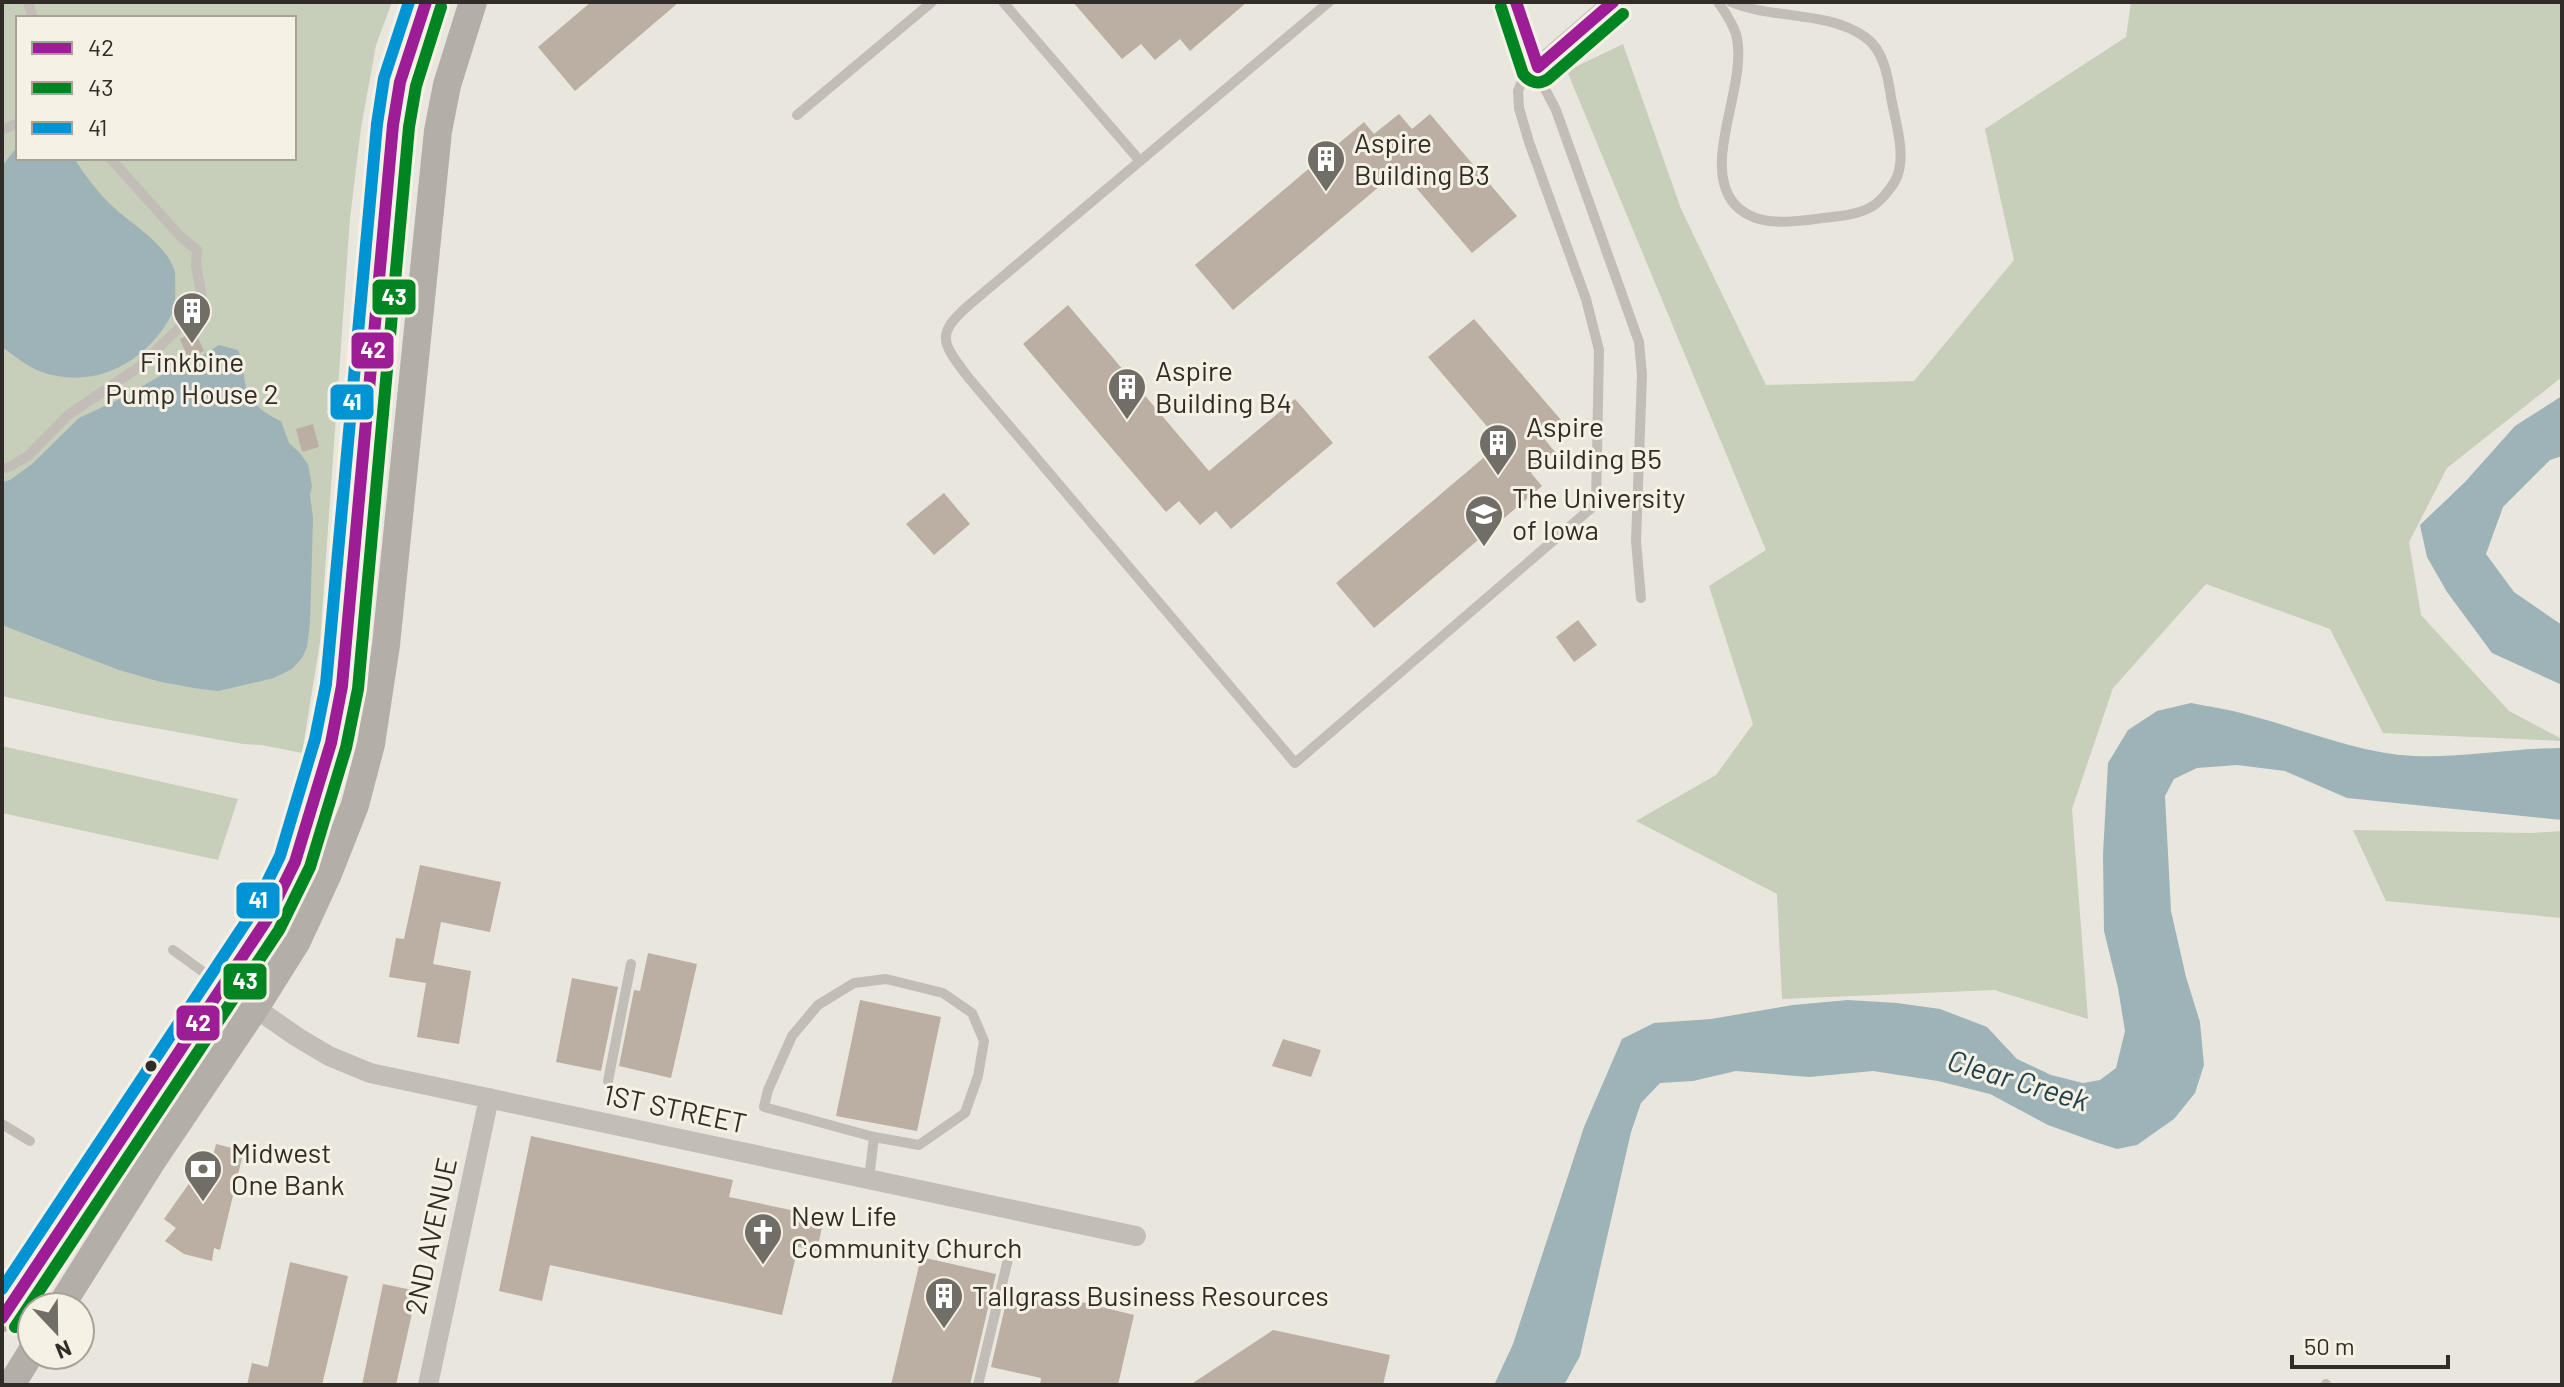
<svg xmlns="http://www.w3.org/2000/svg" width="2564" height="1387" viewBox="0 0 2564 1387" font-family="Barlow,sans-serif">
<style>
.green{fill:#c7ceba;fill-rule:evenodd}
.water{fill:#9db3b8}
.building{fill:#bbaea2}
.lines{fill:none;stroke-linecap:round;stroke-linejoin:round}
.service{stroke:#c2beb7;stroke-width:10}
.minor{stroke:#c2beb7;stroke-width:20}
.secondary{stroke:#b3aea8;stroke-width:28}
.bus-1-casing{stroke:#f6f1e5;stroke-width:18}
.bus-2-casing{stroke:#f6f1e5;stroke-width:18}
.bus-3-casing{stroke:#f6f1e5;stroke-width:18}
.bus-1{stroke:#9d1d96;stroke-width:12}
.bus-2{stroke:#008522;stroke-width:12}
.bus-3{stroke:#0094d5;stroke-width:12}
.bus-dot{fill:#312c27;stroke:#f6f1e5;stroke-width:3}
.labels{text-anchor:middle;stroke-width:6;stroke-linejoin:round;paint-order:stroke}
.poi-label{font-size:28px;fill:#312c27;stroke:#f6f1e5;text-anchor:start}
.street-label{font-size:28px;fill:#312c27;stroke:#f6f1e5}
.water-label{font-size:30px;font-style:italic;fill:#22434d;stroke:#f6f1e5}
.line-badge{stroke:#f6f1e5;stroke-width:3}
.badge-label{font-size:22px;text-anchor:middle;font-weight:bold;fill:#fff}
</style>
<rect width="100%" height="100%" fill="#e9e6de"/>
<g class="green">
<path d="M 2,2 L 392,2 L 376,45 L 361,128 L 350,218 L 320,642 L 302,753 L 262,745 L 243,744 L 110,720 L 2,696 ZM 18,18 L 294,18 L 294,158 L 18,158 Z"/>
<path d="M 2131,2 L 2562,2 L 2562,377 L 2447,468 L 2409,542 L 2421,615 L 2509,711 L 2562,739 L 2562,741 L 2383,733 L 2330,629 L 2206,584 L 2113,688 L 2072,809 L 2088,1019 L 1994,990 L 1782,999 L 1777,894 L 1636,821 L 1716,775 L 1753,724 L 1709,586 L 1766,550 L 1567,71 L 1623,44 L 1681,209 L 1766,385 L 1914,381 L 2014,260 L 1985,129 L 2126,37 Z"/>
<path d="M 2,746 L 238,799 L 218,860 L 2,813 Z"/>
<path d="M 2353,830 L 2532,833 L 2562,831 L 2562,918 L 2386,901 Z"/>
</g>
<g class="water">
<path d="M 18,146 L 18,158 L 74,158 C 84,174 96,190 109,203 C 131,225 166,242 175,272 C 175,285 177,305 171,316 C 145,364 92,391 39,371 C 27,366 13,355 2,347 L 2,166 Z"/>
<path d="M 219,345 L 238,350 C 243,362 243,370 245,383 C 248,402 265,414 281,421 L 289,443 L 299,452 L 308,464 L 312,486 L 310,495 L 313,518 L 310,623 L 307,647 L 302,658 L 292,669 L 274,678 L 218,691 L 200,689 L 161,682 L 119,670 L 2,625 L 2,482 L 10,480 L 32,464 L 79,418 L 126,396 L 185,361 L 195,360 Z"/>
<path d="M 2562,396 L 2562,456 L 2550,460 L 2503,507 L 2486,554 L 2514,592 L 2562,625 L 2562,685 L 2492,653 L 2447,592 L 2427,557 L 2420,525 L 2465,482 L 2515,426 Z"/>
<path d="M 2191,703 C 2212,707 2232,710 2252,716 C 2305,730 2358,753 2414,756 C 2463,758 2513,748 2562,748 L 2562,820 L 2347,798 L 2285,771 L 2237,765 L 2197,768 L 2174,779 L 2165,796 L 2171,911 L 2186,977 L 2200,1022 L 2204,1065 L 2195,1093 L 2174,1119 L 2137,1145 L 2117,1149 L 2095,1142 L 2048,1125 L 1990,1094 L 1938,1081 L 1873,1071 L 1809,1077 L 1736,1071 L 1693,1081 L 1660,1083 L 1641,1103 L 1631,1132 L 1580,1356 L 1564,1385 L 1494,1385 L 1513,1344 L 1584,1127 L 1622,1039 L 1654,1023 L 1711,1019 L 1793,1005 L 1848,1000 L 1897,1003 L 1940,1009 L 1987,1027 L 2017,1059 L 2051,1075 L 2083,1083 L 2100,1080 L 2116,1068 L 2125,1031 L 2118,988 L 2104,931 L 2103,854 L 2108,763 L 2128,730 L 2157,711 Z"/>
</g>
<g class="building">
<path d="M 591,2 L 679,2 L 575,91 L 538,47 Z"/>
<path d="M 1073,2 L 1247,2 L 1190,51 L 1180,39 L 1155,60 L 1141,44 L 1122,59 Z"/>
<path d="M 1399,114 L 1412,129 L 1430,114 L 1517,216 L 1472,253 L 1400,169 L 1233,310 L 1195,265 L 1364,122 L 1374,134 Z"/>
<path d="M 1068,305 L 1209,471 L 1295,399 L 1333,443 L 1231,529 L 1216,511 L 1200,525 L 1179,501 L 1166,512 L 1023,344 Z"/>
<path d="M 1474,319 L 1561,420 L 1542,436 L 1555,452 L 1531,473 L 1542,486 L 1374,628 L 1336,583 L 1501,443 L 1428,357 Z"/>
<path d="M 195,331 L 204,351 L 188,358 L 180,339 Z"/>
<path d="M 313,424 L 319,447 L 302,452 L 296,429 Z"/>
<path d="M 944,493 L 970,524 L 934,555 L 906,524 Z"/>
<path d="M 1578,620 L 1597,645 L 1574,662 L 1556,637 Z"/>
<path d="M 420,865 L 501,882 L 490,932 L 441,922 L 433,964 L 471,971 L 459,1044 L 417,1037 L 426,983 L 389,977 L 396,938 L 404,939 Z"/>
<path d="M 648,953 L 697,964 L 671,1078 L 619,1066 L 634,990 L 640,991 Z"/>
<path d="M 572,978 L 618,987 L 601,1071 L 556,1062 Z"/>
<path d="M 860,1000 L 941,1017 L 917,1131 L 836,1116 Z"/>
<path d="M 1283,1039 L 1321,1050 L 1311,1077 L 1272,1066 Z"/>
<path d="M 531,1136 L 733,1180 L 729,1197 L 805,1213 L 804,1225 L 822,1227 L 817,1251 L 798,1247 L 782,1315 L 550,1265 L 542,1301 L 499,1291 Z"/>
<path d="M 216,1144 L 236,1149 L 235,1159 L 242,1158 L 220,1250 L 214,1248 L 212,1261 L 184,1254 L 165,1241 L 176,1228 L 164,1219 L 200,1168 L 210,1169 Z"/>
<path d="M 921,1257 L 996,1274 L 970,1385 L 891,1385 Z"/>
<path d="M 290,1262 L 348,1276 L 322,1385 L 247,1385 L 252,1363 L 268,1367 Z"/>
<path d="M 383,1284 L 417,1291 L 396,1385 L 362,1385 Z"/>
<path d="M 1008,1294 L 1059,1305 L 1061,1297 L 1134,1315 L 1118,1385 L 1040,1385 L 1041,1378 L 991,1367 Z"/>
<path d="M 1273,1330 L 1390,1355 L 1383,1385 L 1190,1385 Z"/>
</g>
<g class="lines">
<g class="service">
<path d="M 28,2 L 33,18"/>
<path d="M 1003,2 L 1140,161"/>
<path d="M 1329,2 L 969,305 C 935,335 942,342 967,376 L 1295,763 L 1596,504 L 1599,350 L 1586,299 L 1529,142 L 1519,108 L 1518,91 L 1524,77 L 1538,67 L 1516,2"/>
<path d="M 1718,2 C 1725,12 1732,22 1736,34 C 1749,83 1702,160 1732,201 C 1753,229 1793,222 1823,218 C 1839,216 1857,215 1871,207 C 1880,202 1890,190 1895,181 C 1908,158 1895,121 1891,97 C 1888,77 1884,50 1865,37 C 1826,10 1774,20 1731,2"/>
<path d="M 1532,73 L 1544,87 L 1556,110 L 1639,342 L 1642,375 L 1636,541 L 1641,598"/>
<path d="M 797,115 L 932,2"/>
<path d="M 2,130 L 18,123"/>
<path d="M 2,469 L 11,466 L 28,456 L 68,415 L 139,367 L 179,328 L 193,322 L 204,309 L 196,265 L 197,250 L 181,237 L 110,158"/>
<path d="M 173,950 L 220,984"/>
<path d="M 608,1081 L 631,964"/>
<path d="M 2,1124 L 30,1141"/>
<path d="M 869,1179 L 874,1137 L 919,1145 L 965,1113 L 978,1076 L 984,1041 L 972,1013 L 943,993 L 886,979 L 854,983 L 818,1005 L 792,1036 L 768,1090 L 764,1107 L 874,1137"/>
<path d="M 2326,1384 L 2326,1385"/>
<path d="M 978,1385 L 1009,1255"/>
</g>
<g class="minor">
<path d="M 1538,67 L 1613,2"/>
<path d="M 224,986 L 297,1037 L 329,1056 L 370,1073 L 1136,1236"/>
<path d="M 428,1385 L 489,1098"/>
</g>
<g class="secondary">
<path d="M 60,1307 L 152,1161 L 255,1008 L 297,941 L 327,876 L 355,805 L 371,744 L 386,645 L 438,131 L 447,85 L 473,2"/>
<path d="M 2,1318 L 266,921 L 295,862 L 331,743 L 342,686 L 393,125 L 400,82 L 426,2"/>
<path d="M 11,1385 L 32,1351"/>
</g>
<defs>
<g id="bus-1">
<path d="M 1516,2 L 1538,67 L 1613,2"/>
<path d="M 2,1318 L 266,921 L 295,862 L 331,743 L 342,686 L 393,125 L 400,82 L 426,2"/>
</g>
<g id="bus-2">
<path d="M 1501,7 L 1523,74 C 1530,83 1539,85 1548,79 L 1623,14"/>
<path d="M 15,1327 L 279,930 L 310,867 L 346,748 L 358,689 L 409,127 L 416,86 L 441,7"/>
</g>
<path id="bus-3" d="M 2,1289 L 252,913 L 280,856 L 315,739 L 326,684 L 377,124 L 384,78 L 409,2"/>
</defs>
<use href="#bus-1" class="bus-1-casing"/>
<use href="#bus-2" class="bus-2-casing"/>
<use href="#bus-3" class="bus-3-casing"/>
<use href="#bus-1" class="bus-1"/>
<use href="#bus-2" class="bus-2"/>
<use href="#bus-3" class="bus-3"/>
</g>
<defs>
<symbol id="building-pin" viewBox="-11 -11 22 30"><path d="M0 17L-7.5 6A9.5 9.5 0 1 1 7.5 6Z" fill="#716d67" stroke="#f6f1e5"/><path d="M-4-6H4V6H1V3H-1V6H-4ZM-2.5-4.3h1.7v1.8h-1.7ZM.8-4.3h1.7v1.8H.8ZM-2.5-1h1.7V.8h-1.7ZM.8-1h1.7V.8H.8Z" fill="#fff"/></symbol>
<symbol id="university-pin" viewBox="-11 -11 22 30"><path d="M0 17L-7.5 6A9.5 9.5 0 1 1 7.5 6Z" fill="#716d67" stroke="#f6f1e5"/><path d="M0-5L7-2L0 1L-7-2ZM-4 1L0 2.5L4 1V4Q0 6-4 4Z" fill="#fff"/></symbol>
<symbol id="bank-pin" viewBox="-11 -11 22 30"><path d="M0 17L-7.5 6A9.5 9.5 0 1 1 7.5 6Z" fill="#716d67" stroke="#f6f1e5"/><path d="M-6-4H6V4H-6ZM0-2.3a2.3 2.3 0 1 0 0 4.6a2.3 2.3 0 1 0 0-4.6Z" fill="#fff"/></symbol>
<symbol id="church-pin" viewBox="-11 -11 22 30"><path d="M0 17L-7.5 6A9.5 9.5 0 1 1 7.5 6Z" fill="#716d67" stroke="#f6f1e5"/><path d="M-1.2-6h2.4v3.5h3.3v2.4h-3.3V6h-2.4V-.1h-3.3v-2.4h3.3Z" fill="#fff"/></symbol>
</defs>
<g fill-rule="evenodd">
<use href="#building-pin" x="1304" y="137" width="44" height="60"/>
<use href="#building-pin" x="170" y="289" width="44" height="60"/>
<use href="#building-pin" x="1105" y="365" width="44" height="60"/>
<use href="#building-pin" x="1476" y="421" width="44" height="60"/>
<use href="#university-pin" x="1462" y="492" width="44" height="60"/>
<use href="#bank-pin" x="181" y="1147" width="44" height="60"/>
<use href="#church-pin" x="741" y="1210" width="44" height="60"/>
<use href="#building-pin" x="922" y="1274" width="44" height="60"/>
</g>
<circle class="bus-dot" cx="151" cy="1066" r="7"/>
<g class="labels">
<g class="poi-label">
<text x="1354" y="153">Aspire<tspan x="1354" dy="32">Building B3</tspan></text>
<text x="192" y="372" text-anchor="middle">Finkbine<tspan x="192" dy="32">Pump House 2</tspan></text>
<text x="1155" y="381">Aspire<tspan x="1155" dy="32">Building B4</tspan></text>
<text x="1526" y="437">Aspire<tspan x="1526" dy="32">Building B5</tspan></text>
<text x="1512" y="508">The University<tspan x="1512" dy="32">of Iowa</tspan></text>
<text x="231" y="1163">Midwest<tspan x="231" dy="32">One Bank</tspan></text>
<text x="791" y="1226">New Life<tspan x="791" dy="32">Community Church</tspan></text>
<text x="972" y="1306">Tallgrass Business Resources</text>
</g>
<g class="street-label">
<text transform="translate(675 1109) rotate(12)" y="10">1ST STREET</text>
<text transform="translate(431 1236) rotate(-78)" y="10">2ND AVENUE</text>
</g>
<g class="water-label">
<text transform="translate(2018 1081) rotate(17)" y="10">Clear Creek</text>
</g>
</g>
<g class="line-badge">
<rect x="371" y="278" width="46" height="38" rx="8" fill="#008522"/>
<rect x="350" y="331" width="45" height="39" rx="8" fill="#9d1d96"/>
<rect x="329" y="383" width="46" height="38" rx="8" fill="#0094d5"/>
<rect x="235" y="881" width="46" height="39" rx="8" fill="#0094d5"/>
<rect x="222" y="962" width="46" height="39" rx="8" fill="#008522"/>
<rect x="175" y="1004" width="46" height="38" rx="8" fill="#9d1d96"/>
</g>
<g class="badge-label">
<text x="394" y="305">43</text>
<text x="373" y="358">42</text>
<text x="352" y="410">41</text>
<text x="258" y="908">41</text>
<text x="245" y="989">43</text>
<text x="198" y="1031">42</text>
</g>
<rect width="2564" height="1387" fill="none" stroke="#312c27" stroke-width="8"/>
<rect x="16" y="16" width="280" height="144" fill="#f6f1e5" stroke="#a7a299" stroke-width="2"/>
<rect x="32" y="42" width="40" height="12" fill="#9d1d96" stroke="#a7a299" stroke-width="2"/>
<text x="88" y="56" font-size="24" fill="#312c27">42</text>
<rect x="32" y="82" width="40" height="12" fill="#008522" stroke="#a7a299" stroke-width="2"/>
<text x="88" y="96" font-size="24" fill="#312c27">43</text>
<rect x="32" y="122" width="40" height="12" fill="#0094d5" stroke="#a7a299" stroke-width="2"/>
<text x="88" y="136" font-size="24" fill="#312c27">41</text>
<g transform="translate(56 1331) rotate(158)"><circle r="38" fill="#f6f1e5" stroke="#a7a299" stroke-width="2"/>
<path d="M0-6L14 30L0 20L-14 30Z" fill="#716d67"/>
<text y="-12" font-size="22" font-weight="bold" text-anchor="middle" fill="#312c27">N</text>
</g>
<path d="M2292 1355v12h156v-12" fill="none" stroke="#312c27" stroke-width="4"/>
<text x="2304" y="1355" font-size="24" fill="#312c27" stroke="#f6f1e5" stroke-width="6" paint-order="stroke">50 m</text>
</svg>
